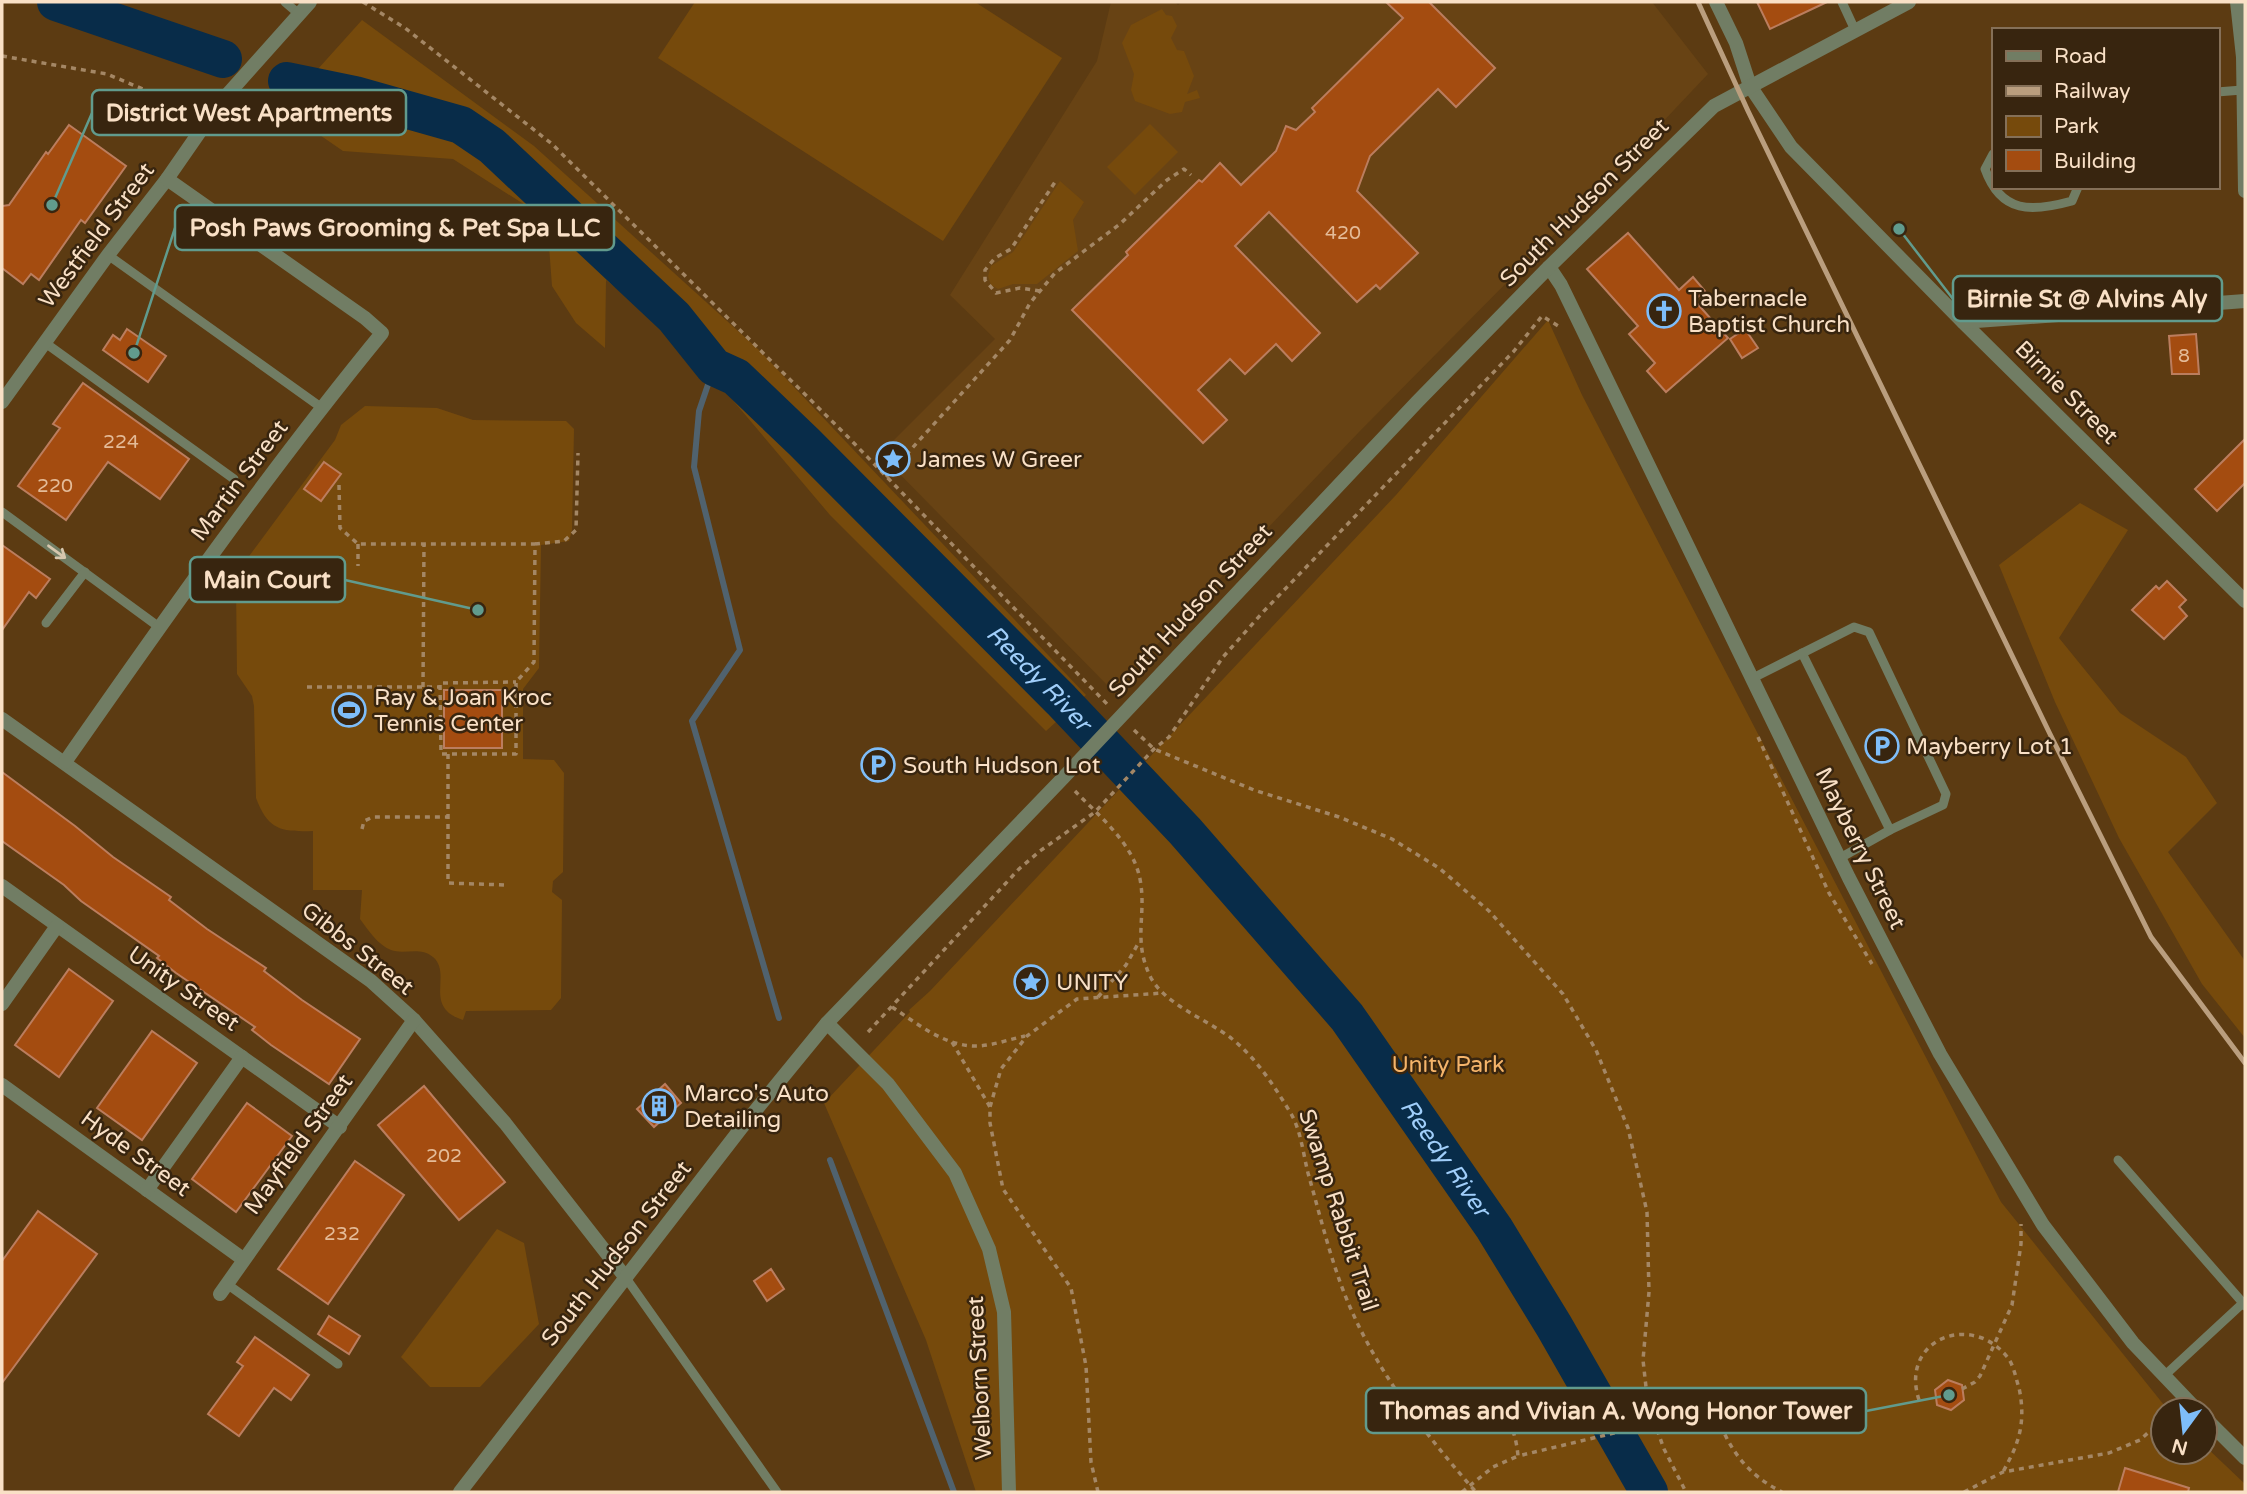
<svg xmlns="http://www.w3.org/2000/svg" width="2247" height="1494" viewBox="0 0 2247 1494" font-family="'Varela Round',sans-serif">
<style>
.built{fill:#684314}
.green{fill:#764a0c;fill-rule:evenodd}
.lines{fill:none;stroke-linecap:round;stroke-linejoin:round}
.stream{stroke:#50626e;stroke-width:6}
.river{stroke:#082c49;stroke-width:38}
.building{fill:#a44c10;stroke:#bb7d5e;stroke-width:2}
.path{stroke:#a48765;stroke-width:3.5;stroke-dasharray:5 5;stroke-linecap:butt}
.service{stroke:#717d64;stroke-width:9}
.minor{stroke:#717d64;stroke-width:14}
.tertiary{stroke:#717d64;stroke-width:14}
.rail{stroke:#ba9e7e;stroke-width:5}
.oneway{stroke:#d7c7ae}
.labels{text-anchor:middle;stroke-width:5;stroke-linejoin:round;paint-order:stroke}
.number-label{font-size:19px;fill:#e4bb98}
.street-label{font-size:23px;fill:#f9e0c6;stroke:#38250f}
.poi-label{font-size:23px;fill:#f9e0c6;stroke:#38250f;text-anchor:start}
.park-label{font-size:23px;fill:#f5b46a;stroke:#38250f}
.water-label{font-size:24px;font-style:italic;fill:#a0cefa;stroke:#38250f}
.leader{fill:none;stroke:#619b8d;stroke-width:2.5}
.callout-dot{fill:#619b8d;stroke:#38250f;stroke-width:2.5}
.callout{fill:#38250f;stroke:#619b8d;stroke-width:2.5}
.callout-label{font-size:24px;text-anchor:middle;font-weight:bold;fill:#f9e0c6}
</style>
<rect width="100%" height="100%" fill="#5c3b12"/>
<path class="built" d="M 1111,2 L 1175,2 L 1178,5 L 1181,2 L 1652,2 L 1708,74 L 1606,182 L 1359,432 L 1113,691 L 880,454 L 995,339 L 950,295 L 1097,61 Z"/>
<g class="green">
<path d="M 695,2 L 975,2 L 1062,58 L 943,241 L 658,58 Z"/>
<path d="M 1162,9 L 1166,15 L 1172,16 L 1177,26 L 1171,38 L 1177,50 L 1184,51 L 1194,76 L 1187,94 L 1197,90 L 1200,98 L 1185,102 L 1182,112 L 1170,114 L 1135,101 L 1131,90 L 1134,74 L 1122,43 L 1131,25 Z"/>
<path d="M 362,20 L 534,146 L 759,350 L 1086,695 L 1046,731 L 830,515 L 686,345 L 606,280 L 605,348 L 576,323 L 552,286 L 547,219 L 453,159 L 343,151 L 282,109 Z"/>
<path d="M 1150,124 L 1178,152 L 1135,195 L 1107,167 Z"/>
<path d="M 1060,181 L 1084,202 L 1073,220 L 1078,251 L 1037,284 L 1013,284 L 998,289 L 991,285 L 988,276 L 991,266 L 1013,252 Z"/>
<path d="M 1548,320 L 1582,395 L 2001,1202 L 2168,1410 L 2163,1410 L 2163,1452 L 2205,1452 L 2205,1446 L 2245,1484 L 2245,1492 L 976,1492 L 926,1340 L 824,1103 L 910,1012 L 909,1010 L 930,991 L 1396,495 Z"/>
<path d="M 365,406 L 437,408 L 473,420 L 566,421 L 574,429 L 572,530 L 569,541 L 541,545 L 539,668 L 523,689 L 523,759 L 554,760 L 564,773 L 563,872 L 553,881 L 552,892 L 562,900 L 561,998 L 551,1010 L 466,1011 L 463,1020 C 422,1007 453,974 433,957 C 420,946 404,955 391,950 C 378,945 368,930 360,919 L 362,890 L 313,890 L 313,831 C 281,832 268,830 256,798 L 254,706 L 252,696 L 237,674 L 236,585 L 238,571 L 335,440 L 341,425 ZM 324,462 L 340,473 L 321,501 L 305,489 ZM 444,690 L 502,690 L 502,747 L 444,747 Z"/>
<path d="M 2080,503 L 2128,530 L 2059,638 L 2120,713 L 2186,757 L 2217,803 L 2168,852 L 2245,961 L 2245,1038 L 2202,984 L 2119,838 L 2055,702 L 1999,565 Z"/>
<path d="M 497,1229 L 524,1243 L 539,1324 L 480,1387 L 430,1387 L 401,1357 Z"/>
</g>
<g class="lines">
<g class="stream">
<path d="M 714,367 L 699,411 L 694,467 L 740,650 L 692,721 L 779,1018"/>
<path d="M 830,1160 L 954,1492"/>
</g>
<g class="river">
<path d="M 56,2 L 223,59"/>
<path id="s1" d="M 287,81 L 355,95 L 461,125 L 492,146 L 674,317 L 714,367 L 736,377 L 804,442 L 1061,700 L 1185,831 L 1347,1017 L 1494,1228 L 1554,1326 L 1649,1492"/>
</g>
</g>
<g class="building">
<path d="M 1386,2 L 1429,2 L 1495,68 L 1456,107 L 1438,89 L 1370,156 L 1357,191 L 1418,253 L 1380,289 L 1376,285 L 1357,302 L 1269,212 L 1235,246 L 1320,333 L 1292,361 L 1276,344 L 1245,374 L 1230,359 L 1198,390 L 1227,420 L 1203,443 L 1072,310 L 1128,255 L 1126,252 L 1199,180 L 1202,182 L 1220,163 L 1241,185 L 1276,151 L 1286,126 L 1296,130 L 1315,112 L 1312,108 L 1403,18 Z"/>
<path d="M 1757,2 L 1827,2 L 1770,29 Z"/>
<path d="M 69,125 L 126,166 L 85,223 L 81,220 L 39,280 L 31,274 L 23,284 L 2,268 L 2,206 L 9,205 L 46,152 L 48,154 Z"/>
<path d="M 1628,233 L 1679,290 L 1693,277 L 1705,291 L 1694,300 L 1728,338 L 1666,392 L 1647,371 L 1655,363 L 1629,334 L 1638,326 L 1587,269 Z"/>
<path d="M 127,329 L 166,356 L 148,382 L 103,350 L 113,335 L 120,340 Z"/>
<path d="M 1745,329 L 1758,348 L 1742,358 L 1730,339 Z"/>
<path d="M 2196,334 L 2199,374 L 2172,374 L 2169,336 Z"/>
<path d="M 83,383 L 189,459 L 160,499 L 108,462 L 66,520 L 18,486 L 60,428 L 53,424 Z"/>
<path d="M 2245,439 L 2245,483 L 2217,511 L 2195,489 Z"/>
<path d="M 324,462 L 341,474 L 321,501 L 304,489 Z"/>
<path d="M 2,545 L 50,579 L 36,598 L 29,592 L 2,630 Z"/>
<path d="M 2167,581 L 2186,600 L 2179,607 L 2187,616 L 2164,639 L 2132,610 L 2156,586 L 2159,589 Z"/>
<rect x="444" y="690" width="58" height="58"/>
<path d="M 2,772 L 75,826 L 113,857 L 171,897 L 169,900 L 207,929 L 266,968 L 264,971 L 302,1000 L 360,1039 L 329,1084 L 271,1045 L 252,1030 L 255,1027 L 176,973 L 157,958 L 159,956 L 81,901 L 64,885 L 2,841 Z"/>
<path d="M 69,969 L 113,1001 L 59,1077 L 15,1045 Z"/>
<path d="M 152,1031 L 197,1063 L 142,1140 L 97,1108 Z"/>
<path d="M 665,1084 L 681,1103 L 654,1127 L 637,1109 Z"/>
<path d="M 424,1086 L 505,1182 L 459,1220 L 378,1125 Z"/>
<path d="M 247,1103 L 292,1136 L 236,1212 L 192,1179 Z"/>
<path d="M 355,1161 L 404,1195 L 328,1304 L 278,1269 Z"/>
<path d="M 38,1211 L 97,1254 L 2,1383 L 2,1261 Z"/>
<path d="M 771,1269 L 784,1289 L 767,1301 L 754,1281 Z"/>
<path d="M 329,1316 L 360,1336 L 349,1354 L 318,1334 Z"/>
<path d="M 255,1337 L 309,1375 L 291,1400 L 274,1388 L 239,1436 L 208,1414 L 243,1366 L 237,1362 Z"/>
<path d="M 1948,1380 L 1962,1385 L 1964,1400 L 1951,1410 L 1937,1405 L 1935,1390 Z"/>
<path d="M 2125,1468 L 2189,1488 L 2188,1492 L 2118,1492 Z"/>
</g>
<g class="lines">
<g class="path">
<path d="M 363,2 L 405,28 L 552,144 L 848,437 L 1108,705"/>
<path d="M 2,56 L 107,74 L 164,98 L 191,114"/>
<path d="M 1040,291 L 1020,288 L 996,293 L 985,280 L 985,270 L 995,258 L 1011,249 L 1057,179"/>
<path d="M 886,477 L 1010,340 L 1030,303 L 1055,273 L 1120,224 L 1167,180 L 1184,169 L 1191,175"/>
<path d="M 339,485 L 340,528 L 358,544 L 535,544 L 534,662 L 516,682 L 516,754 L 441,754 L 440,683 L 516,682"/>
<path d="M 358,544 L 358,566"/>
<path d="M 535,544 L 564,541 L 576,530 L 578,453"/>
<path d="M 307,687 L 440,687"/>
<path d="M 423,687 L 424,544"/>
<path d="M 1134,730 L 1154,749 L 1254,790 L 1339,817 L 1392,839 L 1439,868 L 1489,911 L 1563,994 L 1596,1050 L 1628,1128 L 1647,1212 L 1649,1292 L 1643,1360 L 1648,1405 L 1664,1449 L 1686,1492"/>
<path d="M 1758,737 L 1829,893 L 1872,964"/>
<path d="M 448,754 L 448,883 L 505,885"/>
<path d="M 1075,791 C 1099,816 1133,843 1140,879 C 1147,916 1132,940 1151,978 C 1166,1005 1206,1019 1231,1038 C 1256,1058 1273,1084 1290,1112 C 1301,1130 1303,1153 1308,1173 C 1318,1208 1327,1245 1339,1279 C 1367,1359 1421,1430 1476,1492"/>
<path d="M 362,829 L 364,821 L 373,817 L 448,817"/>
<path d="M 1098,997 L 1126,965 L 1139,942"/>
<path d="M 892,1007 C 918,1024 944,1046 976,1046 C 992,1046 1010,1039 1025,1036"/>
<path d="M 868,1032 L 1019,869 L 1040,851 L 1095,812 L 1154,749 L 1169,737 L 1223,657 L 1264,611 L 1514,351 L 1542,316 L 1560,327"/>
<path d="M 952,1042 L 990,1107"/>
<path d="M 1962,1389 L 1975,1382 L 1980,1376 L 2012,1305 L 2021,1244 L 2021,1224"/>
<path d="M 1919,1400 C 1899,1339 1972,1311 2008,1358 C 2014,1366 2016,1379 2019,1388 C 2023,1406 2023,1425 2017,1442 C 2014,1452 2008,1462 2003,1472"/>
<path d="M 1420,1423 C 1464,1395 1512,1388 1518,1456 L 1698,1413 L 1717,1416 C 1730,1451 1748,1475 1782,1492"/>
<path d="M 1098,1492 L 1091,1462 L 1086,1366 L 1071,1288 L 1003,1189 L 990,1123 L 990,1107 L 1001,1069 L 1027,1036 L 1077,999 L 1163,993"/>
<path d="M 1462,1492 L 1493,1467 L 1518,1456"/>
<path d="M 1964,1492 L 2003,1472 L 2109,1453 L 2140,1440 L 2163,1419"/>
</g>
<g class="service">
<path d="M 285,2 L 299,14"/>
<path d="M 1842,2 L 1855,30"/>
<path d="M 2217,92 L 2242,90"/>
<path d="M 1993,154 L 1985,169 C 2001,214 2032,212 2072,201 L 2078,187"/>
<path d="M 108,255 L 322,408"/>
<path d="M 44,342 L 234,479"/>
<path d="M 2,512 L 159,627"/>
<path d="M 46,623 L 85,572"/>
<path d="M 1802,653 L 1890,830"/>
<path d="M 1753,678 L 1854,627 L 1869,632 L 1946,794 L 1943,805 L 1890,830 L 1840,858"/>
<path d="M 2118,1160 L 2243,1303"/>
<path d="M 626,1278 L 777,1492"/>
<path d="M 227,1284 L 338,1364"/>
<path d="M 2163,1377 L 2243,1303 L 2245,1306"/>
</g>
<g class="minor">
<path d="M 2237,2 L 2243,57 L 2245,191"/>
<path d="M 1750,86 L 1791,147 L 1963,322 L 2245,601"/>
<path d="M 1549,267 L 1561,285 L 1849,878 L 1940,1054 L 2043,1225 L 2133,1343 L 2197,1410"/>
<path d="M 1963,322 L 2245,301"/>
<path d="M 2,402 L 108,255 L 167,179 L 219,104 L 310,2"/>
<path d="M 2,719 L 371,981 L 414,1020 L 505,1123 L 626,1278"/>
<path d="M 65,762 C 167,616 269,471 382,333 L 365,318 L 167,179"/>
<path d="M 2,886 L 340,1127"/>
<path d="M 2,1004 L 57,926"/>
<path d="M 827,1023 L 888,1084 L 955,1173 L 989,1249 L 1004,1312 L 1009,1492"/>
<path d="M 2,1085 L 243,1259"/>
<path d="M 147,1190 L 242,1057"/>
<path d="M 220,1294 L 414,1020"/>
<path d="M 2205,1418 L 2245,1458"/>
</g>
<g class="tertiary">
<path d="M 1716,2 L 1736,43 L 1750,86"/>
<path d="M 460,1492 L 742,1127 L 827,1023 L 1063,778 L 1417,402 L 1549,267 L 1714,106 L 1909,2"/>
</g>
<path class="rail" d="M 1698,2 L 1748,111 L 2050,734 L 2151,937 L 2245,1063"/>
</g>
<defs><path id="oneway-shaft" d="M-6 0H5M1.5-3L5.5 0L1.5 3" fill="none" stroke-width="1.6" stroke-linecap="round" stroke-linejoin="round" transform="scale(1.75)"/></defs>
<use class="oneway" href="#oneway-shaft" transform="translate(57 552) rotate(36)"/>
<defs>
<symbol id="church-ring" viewBox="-11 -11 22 22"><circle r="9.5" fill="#38250f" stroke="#7ebdf9" stroke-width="1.5"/><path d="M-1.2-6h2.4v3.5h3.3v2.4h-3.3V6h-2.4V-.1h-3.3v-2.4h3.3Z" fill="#7ebdf9"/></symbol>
<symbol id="sight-ring" viewBox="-11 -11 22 22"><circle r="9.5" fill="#38250f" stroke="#7ebdf9" stroke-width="1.5"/><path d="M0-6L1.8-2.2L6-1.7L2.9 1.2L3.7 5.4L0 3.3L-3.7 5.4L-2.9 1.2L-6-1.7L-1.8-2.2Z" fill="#7ebdf9"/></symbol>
<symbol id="stadium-ring" viewBox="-11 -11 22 22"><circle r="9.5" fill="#38250f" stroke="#7ebdf9" stroke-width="1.5"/><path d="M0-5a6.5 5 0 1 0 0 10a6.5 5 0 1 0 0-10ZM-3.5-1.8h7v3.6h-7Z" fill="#7ebdf9"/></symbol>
<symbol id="parking-ring" viewBox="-11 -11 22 22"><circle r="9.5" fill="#38250f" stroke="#7ebdf9" stroke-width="1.5"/><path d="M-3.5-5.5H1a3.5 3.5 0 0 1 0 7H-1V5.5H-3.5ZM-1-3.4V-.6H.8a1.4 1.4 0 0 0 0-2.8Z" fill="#7ebdf9"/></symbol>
<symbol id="building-ring" viewBox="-11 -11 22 22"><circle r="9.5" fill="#38250f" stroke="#7ebdf9" stroke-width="1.5"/><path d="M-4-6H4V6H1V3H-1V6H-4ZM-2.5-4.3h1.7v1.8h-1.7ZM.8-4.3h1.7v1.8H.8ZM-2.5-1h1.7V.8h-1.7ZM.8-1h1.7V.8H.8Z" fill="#7ebdf9"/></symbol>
</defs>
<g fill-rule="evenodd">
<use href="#church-ring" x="1645" y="292" width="38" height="38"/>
<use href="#sight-ring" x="874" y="440" width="38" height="38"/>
<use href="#stadium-ring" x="330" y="691" width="38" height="38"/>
<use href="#parking-ring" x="1863" y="727" width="38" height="38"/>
<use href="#parking-ring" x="859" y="746" width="38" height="38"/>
<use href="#sight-ring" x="1012" y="963" width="38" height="38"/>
<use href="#building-ring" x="640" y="1087" width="38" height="38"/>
</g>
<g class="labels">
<g class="number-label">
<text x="1343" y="239">420</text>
<text x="2184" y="362">8</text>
<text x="121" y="448">224</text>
<text x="55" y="492">220</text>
<text x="444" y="1162">202</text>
<text x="342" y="1240">232</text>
</g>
<g class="street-label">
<text transform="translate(1584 202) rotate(-45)" y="8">South Hudson Street</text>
<text transform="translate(96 235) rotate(-53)" y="8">Westfield Street</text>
<text transform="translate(2067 392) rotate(45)" y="8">Birnie Street</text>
<text transform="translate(239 480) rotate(-53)" y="8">Martin Street</text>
<text transform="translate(1190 610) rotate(-47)" y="8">South Hudson Street</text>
<text transform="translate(1861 848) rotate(64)" y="8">Mayberry Street</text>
<text transform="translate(358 948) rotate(38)" y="8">Gibbs Street</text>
<text transform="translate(184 988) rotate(35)" y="8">Unity Street</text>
<text transform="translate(298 1144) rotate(-54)" y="8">Mayfield Street</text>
<text transform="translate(136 1153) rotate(36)" y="8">Hyde Street</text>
<text transform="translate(1339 1210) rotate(72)" y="8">Swamp Rabbit Trail</text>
<text transform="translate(616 1253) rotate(-52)" y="8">South Hudson Street</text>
<text transform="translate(979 1378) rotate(-93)" y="8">Welborn Street</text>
</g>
<g class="poi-label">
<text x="1688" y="306">Tabernacle<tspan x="1688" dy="26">Baptist Church</tspan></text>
<text x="917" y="467">James W Greer</text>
<text x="374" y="705">Ray &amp; Joan Kroc<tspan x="374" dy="26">Tennis Center</tspan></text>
<text x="1906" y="754">Mayberry Lot 1</text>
<text x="903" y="773">South Hudson Lot</text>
<text x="1056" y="990">UNITY</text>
<text x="684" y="1101">Marco's Auto<tspan x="684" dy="26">Detailing</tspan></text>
</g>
<g class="park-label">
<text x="1448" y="1072">Unity Park</text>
</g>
<g class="water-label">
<text dy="8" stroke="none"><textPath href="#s1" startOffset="982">Reedy River</textPath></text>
<text dy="8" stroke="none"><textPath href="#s1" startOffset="1612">Reedy River</textPath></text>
</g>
</g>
<path class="leader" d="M52 205L92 113M134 353L175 228M1899 229L1953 299M478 610L345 580M1949 1395L1866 1411"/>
<g class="callout-dot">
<circle cx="52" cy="205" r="7"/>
<circle cx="134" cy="353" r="7"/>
<circle cx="1899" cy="229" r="7"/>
<circle cx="478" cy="610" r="7"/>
<circle cx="1949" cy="1395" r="7"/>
</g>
<g class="callout">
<rect x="92" y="90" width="314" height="45" rx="7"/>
<rect x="175" y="205" width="439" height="45" rx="7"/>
<rect x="1953" y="276" width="269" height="45" rx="7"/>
<rect x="190" y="557" width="155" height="45" rx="7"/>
<rect x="1366" y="1388" width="500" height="45" rx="7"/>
</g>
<g class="callout-label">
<text x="249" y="121">District West Apartments</text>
<text x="395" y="236">Posh Paws Grooming &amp; Pet Spa LLC</text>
<text x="2087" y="307">Birnie St @ Alvins Aly</text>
<text x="267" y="588">Main Court</text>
<text x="1616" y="1419">Thomas and Vivian A. Wong Honor Tower</text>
</g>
<rect width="2247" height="1494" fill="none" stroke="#f9e0c6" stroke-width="7"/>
<rect x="1992" y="28" width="228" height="161" fill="#38250f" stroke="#857058" stroke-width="2"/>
<rect x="2006" y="51" width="35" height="10" fill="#717d64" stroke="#857058" stroke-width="2"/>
<text x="2054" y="63" font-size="21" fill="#f9e0c6">Road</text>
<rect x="2006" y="86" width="35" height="10" fill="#ba9e7e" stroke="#857058" stroke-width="2"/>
<text x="2054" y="98" font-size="21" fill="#f9e0c6">Railway</text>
<rect x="2006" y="116" width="35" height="21" fill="#764a0c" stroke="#857058" stroke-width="2"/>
<text x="2054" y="133" font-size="21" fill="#f9e0c6">Park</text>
<rect x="2006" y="150" width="35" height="21" fill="#a44c10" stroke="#857058" stroke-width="2"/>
<text x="2054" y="168" font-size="21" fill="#f9e0c6">Building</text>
<g transform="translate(2184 1431) rotate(195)"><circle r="33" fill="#38250f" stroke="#857058" stroke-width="2"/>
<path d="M0-5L12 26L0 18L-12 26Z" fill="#7ebdf9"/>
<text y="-10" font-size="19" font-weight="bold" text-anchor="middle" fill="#f9e0c6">N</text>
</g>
</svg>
